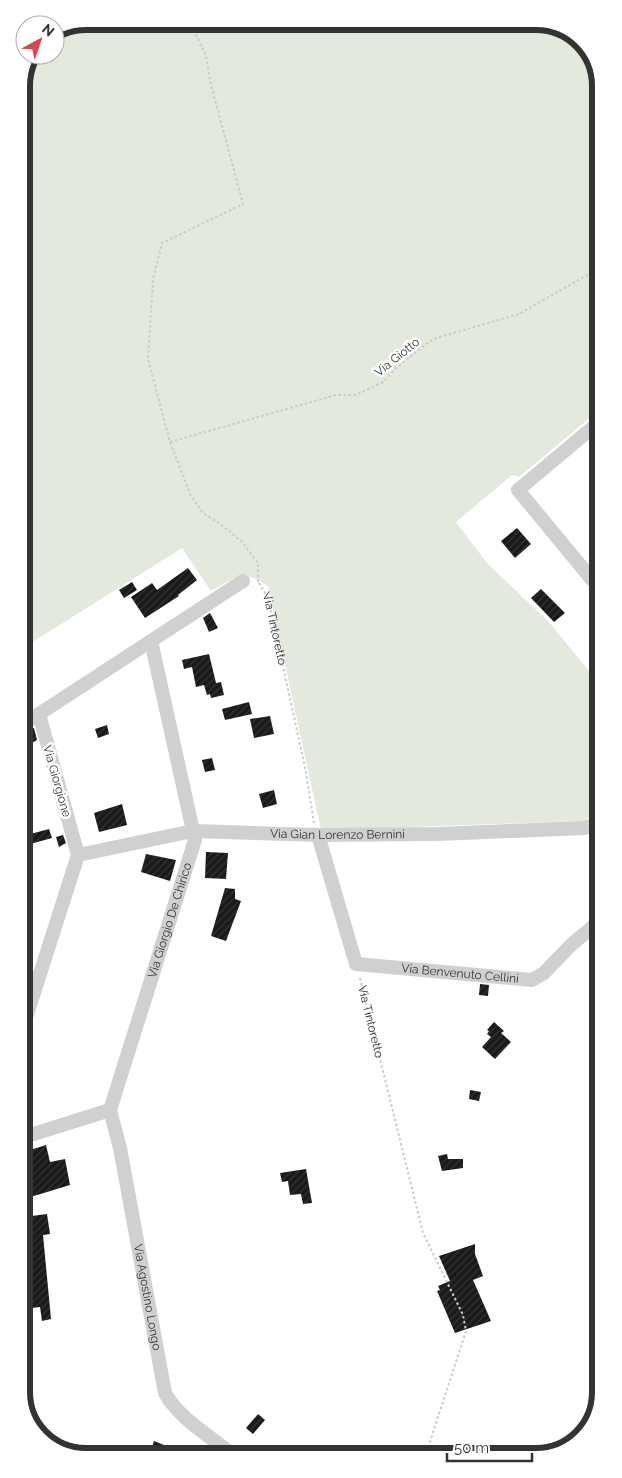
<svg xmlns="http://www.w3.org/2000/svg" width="622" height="1478" viewBox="0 0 622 1478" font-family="Raleway,sans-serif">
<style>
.green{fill:#e3e9dd}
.building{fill:url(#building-hatch)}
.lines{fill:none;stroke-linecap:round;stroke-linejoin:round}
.path{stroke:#cacaca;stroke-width:2;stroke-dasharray:2.5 2.5;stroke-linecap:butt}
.street{stroke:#d0d0d0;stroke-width:14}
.labels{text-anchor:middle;stroke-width:5;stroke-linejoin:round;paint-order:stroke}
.street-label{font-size:12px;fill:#333;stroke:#fff}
.rim{fill:none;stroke:#333;stroke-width:6}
</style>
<defs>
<pattern id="building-hatch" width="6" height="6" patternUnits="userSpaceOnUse" patternTransform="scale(1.25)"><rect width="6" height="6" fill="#1a1a1a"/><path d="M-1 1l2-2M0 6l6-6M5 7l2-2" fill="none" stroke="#333"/></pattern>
</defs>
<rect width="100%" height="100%" fill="#fff"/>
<path class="green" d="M 86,21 L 540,21 L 576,35 L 597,66 L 598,269 L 594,271 L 598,275 L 598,411 L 519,477 L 512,475 L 456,522 L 487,563 L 549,622 L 599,683 L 599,723 L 589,729 L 599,740 L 599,813 L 582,821 L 321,830 L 268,586 C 242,568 235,578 211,591 L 182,548 L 23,648 L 21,82 L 34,55 L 55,55 L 55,34 Z"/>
<g class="building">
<path d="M 517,528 L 531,544 L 515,558 L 501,541 Z"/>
<path d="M 188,568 L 197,580 L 178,595 L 179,596 L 145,618 L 131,597 L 152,583 L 157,590 Z"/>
<path d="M 132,582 L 137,590 L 124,598 L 119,590 Z"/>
<path d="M 541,589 L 565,613 L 554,622 L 531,598 Z"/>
<path d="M 210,613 L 218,628 L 209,632 L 203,618 Z"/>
<path d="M 209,654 L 216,683 L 221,682 L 224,695 L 211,698 L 210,694 L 207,695 L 204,685 L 196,687 L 192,667 L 184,669 L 182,660 Z"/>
<path d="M 249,702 L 252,714 L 225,720 L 222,709 Z"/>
<path d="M 270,716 L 274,734 L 254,738 L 250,719 Z"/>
<path d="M 107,725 L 109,734 L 98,738 L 95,729 Z"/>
<path d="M 34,728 L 37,740 L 23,748 L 23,733 Z"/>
<path d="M 212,758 L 215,770 L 205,772 L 202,760 Z"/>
<path d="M 274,790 L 277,804 L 263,808 L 259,794 Z"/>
<path d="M 122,804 L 127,825 L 99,832 L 94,813 Z"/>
<path d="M 49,829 L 52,838 L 23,846 L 23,836 Z"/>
<path d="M 63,835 L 66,843 L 59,847 L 56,837 Z"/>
<path d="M 206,852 L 228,853 L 226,879 L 205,878 Z"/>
<path d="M 146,854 L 176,860 L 170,881 L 141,872 Z"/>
<path d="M 225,888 L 235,889 L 235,899 L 241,901 L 226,941 L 211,936 Z"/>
<path d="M 480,984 L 489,985 L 488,996 L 479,995 Z"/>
<path d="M 494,1022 L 504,1031 L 501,1033 L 511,1042 L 495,1059 L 482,1047 L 491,1037 L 487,1034 L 489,1031 L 487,1030 Z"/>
<path d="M 470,1090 L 481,1092 L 479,1101 L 469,1099 Z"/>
<path d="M 46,1145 L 50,1162 L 65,1159 L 70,1185 L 24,1199 L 24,1152 Z"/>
<path d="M 447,1154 L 448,1159 L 463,1159 L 463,1168 L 442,1171 L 438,1156 Z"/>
<path d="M 306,1169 L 312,1203 L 303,1204 L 301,1194 L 290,1195 L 288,1181 L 282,1182 L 280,1173 Z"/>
<path d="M 47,1214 L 50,1234 L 43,1235 L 51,1319 L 42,1321 L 40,1307 L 24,1309 L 24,1217 Z"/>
<path d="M 475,1244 L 475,1254 L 483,1276 L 473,1280 L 491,1321 L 455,1333 L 437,1291 L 440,1290 L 438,1286 L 450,1281 L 439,1256 Z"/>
<path d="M 258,1414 L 265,1420 L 253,1434 L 246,1428 Z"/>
<path d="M 154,1441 L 164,1445 L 160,1456 L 149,1456 Z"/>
</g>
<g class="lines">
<g class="path">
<path d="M 189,21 L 206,55 L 210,81 L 243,204 L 162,243 L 153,279 L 148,359 L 170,442 L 191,496 L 203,513 L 223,526 L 242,542 L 258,563 L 258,583"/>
<path d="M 170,442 L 336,395 L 356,395 L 383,382 L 397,367 L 433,339 L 519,314 L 589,274 L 598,273"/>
<path id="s1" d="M 259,583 L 268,598 L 305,767 L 314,823"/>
<path id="s2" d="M 360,978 L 423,1233 L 463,1315 L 466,1331 L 426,1454"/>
</g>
<g class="street">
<path d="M 598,423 L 518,490 L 599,588"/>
<path d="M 23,724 L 39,714"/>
<path id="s3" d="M 318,835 L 356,964 L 532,980 L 544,973 L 572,944 L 600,921"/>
<path id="s4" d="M 78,855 L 193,831 L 318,835 L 438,834 L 584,828 L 599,823"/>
<path d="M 24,1024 L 78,855 L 39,714 L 243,581"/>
<path id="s5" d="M 110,1110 L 120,1148 L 165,1393 C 179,1419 212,1437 234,1456"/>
<path id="s6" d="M 24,1137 L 110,1110 L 195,840 L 151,641"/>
</g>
</g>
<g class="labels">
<g class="street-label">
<text transform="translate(397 357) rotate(-39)" y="4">Via Giotto</text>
<text dy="4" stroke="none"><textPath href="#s1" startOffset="49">Via Tintoretto</textPath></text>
<text transform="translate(57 781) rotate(74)" y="4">Via Giorgione</text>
<text dy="4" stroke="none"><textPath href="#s4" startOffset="262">Via Gian Lorenzo Bernini</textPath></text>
<text dy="4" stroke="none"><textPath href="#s6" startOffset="289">Via Giorgio De Chirico</textPath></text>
<text dy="4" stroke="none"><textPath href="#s3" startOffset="239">Via Benvenuto Cellini</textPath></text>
<text dy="4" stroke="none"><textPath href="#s2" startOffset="45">Via Tintoretto</textPath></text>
<text dy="4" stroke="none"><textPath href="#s5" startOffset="191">Via Agostino Longo</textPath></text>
</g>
</g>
<path d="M0 0H622V1478H0ZM86 30H536A56 56 0 0 1 592 86V1392A56 56 0 0 1 536 1448H86A56 56 0 0 1 30 1392V86A56 56 0 0 1 86 30Z" fill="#fff" fill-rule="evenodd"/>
<path class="rim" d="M86 30H536A56 56 0 0 1 592 86V1392A56 56 0 0 1 536 1448H86A56 56 0 0 1 30 1392V86A56 56 0 0 1 86 30Z"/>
<g transform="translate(40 40) rotate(40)"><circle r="24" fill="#ffffff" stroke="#adadad"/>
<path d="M0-4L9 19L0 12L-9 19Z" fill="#d84751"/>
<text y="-8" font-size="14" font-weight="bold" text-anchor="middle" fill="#333333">N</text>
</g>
<path d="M447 1453v8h85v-8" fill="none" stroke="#333333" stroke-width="2.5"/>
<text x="454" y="1453" font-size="15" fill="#333333" stroke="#ffffff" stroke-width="4" paint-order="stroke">50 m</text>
</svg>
